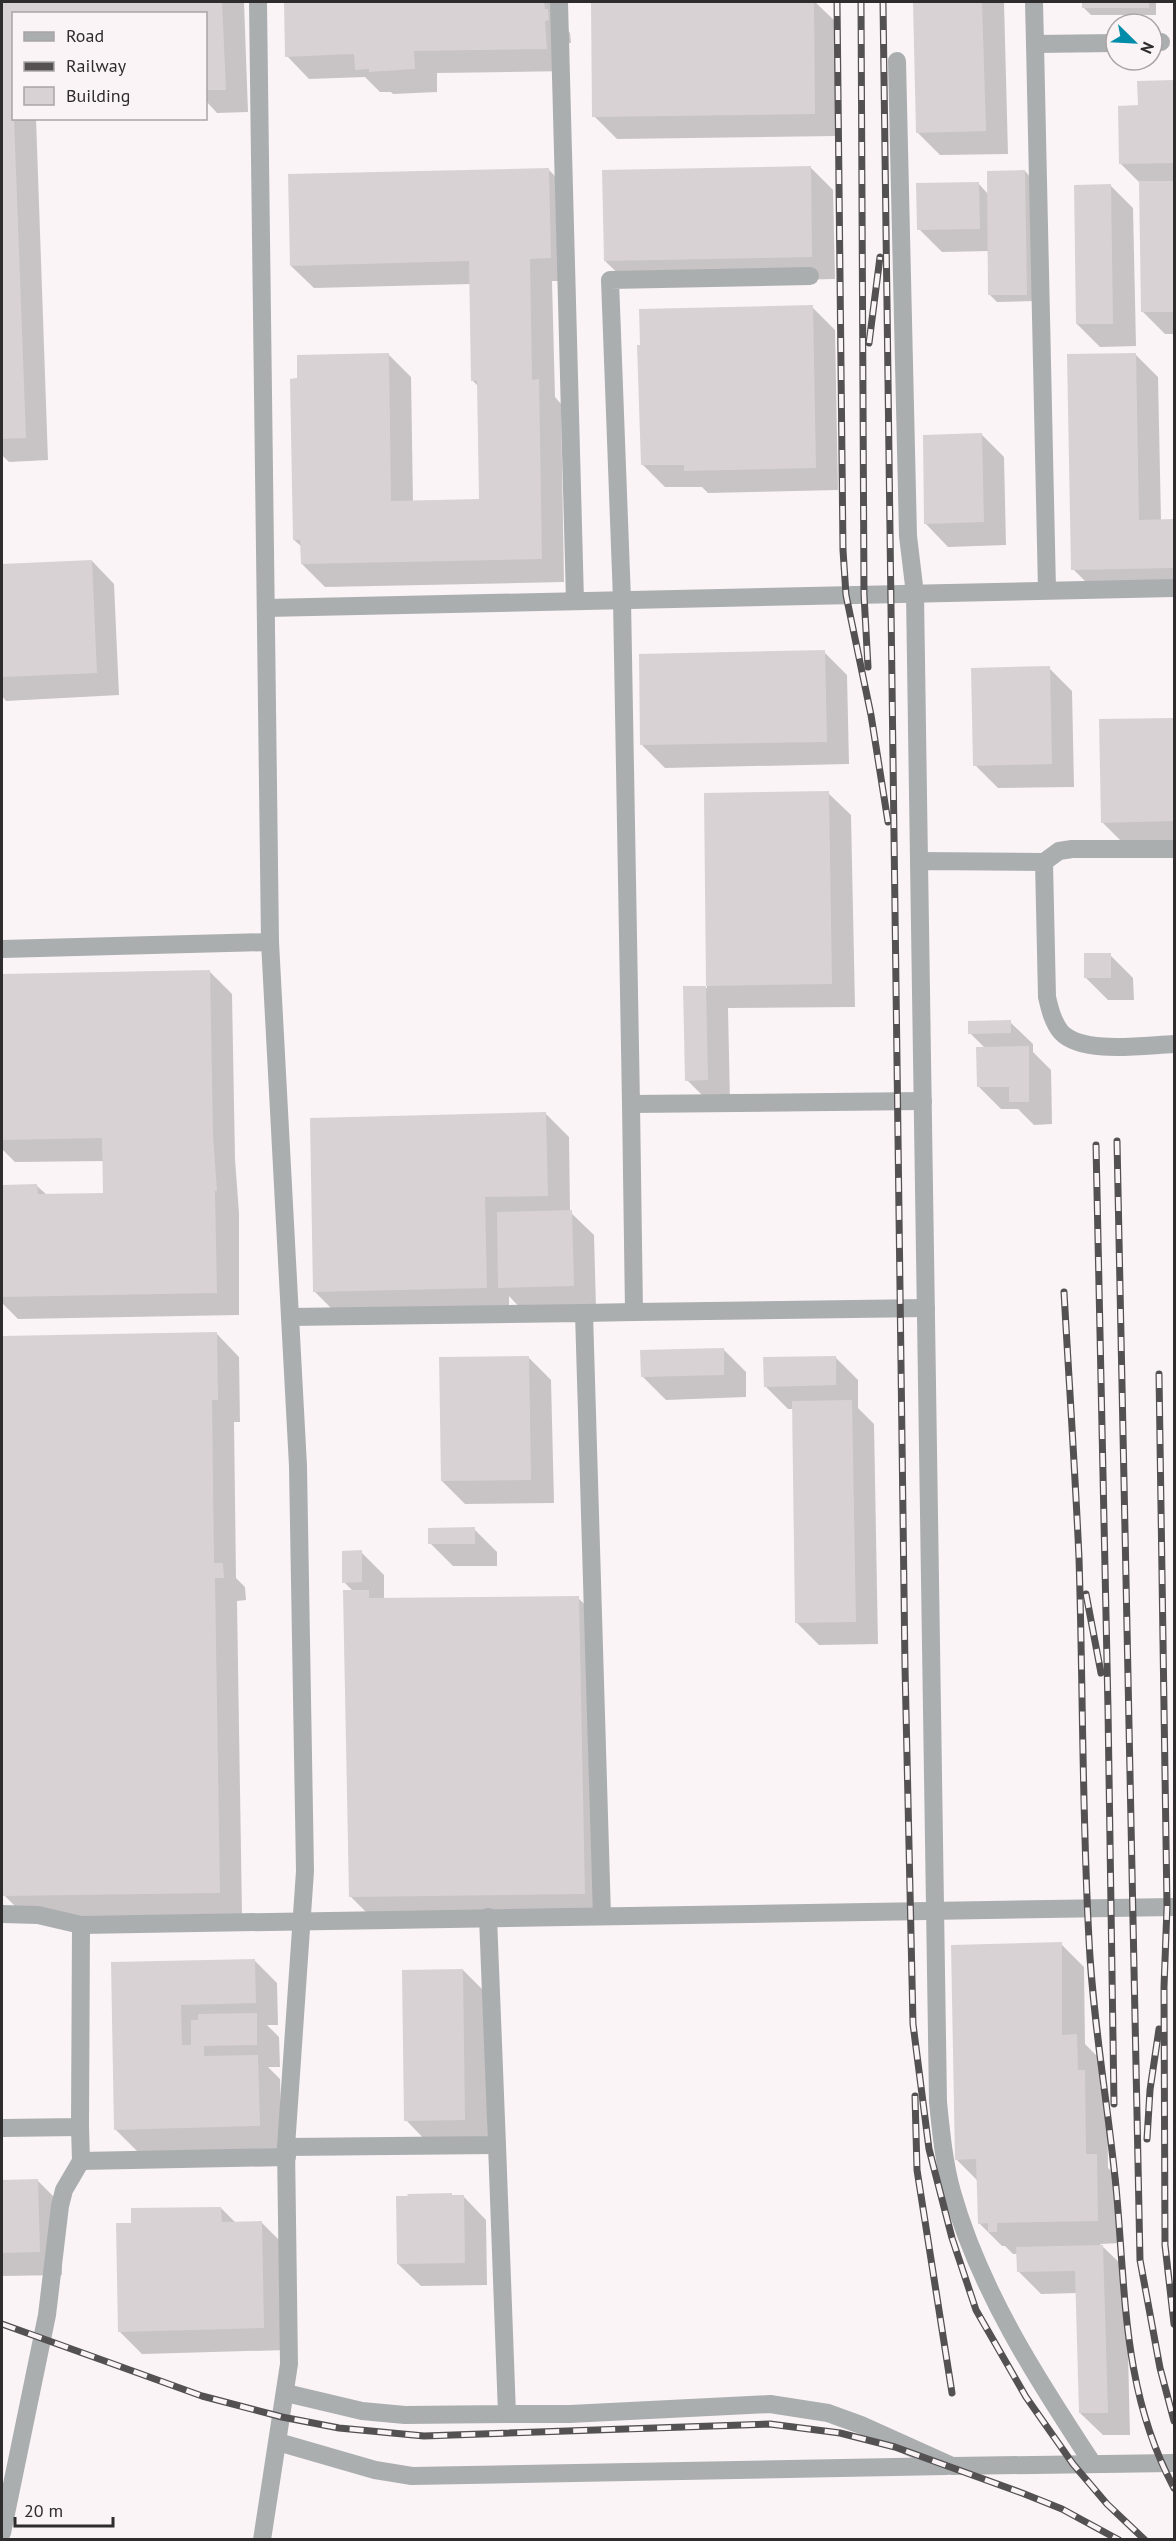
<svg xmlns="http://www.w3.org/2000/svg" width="1176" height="2541" viewBox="0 0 1176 2541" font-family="'PT Sans',sans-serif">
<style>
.shadow{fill:#0003}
.building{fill:#d9d2d4}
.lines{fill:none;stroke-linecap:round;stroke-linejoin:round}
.minor{stroke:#abaeaf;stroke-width:18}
.rail-casing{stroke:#545152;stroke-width:7}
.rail{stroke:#fbf4f6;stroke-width:4.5;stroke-dasharray:14;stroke-linecap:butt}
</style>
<rect width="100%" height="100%" fill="#fbf4f6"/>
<g class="shadow">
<path d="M 2,2 L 244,2 L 248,112 L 217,113 L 206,101 L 206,14 L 14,14 L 14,118 L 36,118 L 48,460 L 9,462 L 2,455 Z"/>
<path d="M 285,2 L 566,2 L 567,29 L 570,33 L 571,43 L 567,43 L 569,71 L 437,73 L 437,92 L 393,94 L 391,92 L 380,92 L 365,77 L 309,79 L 287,56 Z"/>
<path d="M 635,2 L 815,2 L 836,22 L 837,136 L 617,139 L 594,116 Z"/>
<path d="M 914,2 L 1004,2 L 1008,154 L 940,155 L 917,132 Z"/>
<path d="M 1084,2 L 1156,2 L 1156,15 L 1091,15 L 1084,8 Z"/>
<path d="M 1174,82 L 1174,334 L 1165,334 L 1143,312 L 1140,183 L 1121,164 L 1139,107 L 1139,83 Z"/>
<path d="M 810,167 L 833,190 L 835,279 L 628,283 L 605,261 Z"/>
<path d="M 548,169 L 571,192 L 573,281 L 552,281 L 555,397 L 561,404 L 564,582 L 325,587 L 302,564 L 302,547 L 294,540 L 388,354 L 411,377 L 413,502 L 481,500 L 478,386 L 472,380 L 471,284 L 314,288 L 291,266 Z"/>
<path d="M 1025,171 L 1032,179 L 1034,301 L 997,302 L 990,295 L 989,251 L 942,252 L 919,229 L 978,183 L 988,194 Z"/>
<path d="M 1110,185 L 1133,208 L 1136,346 L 1100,347 L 1077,324 Z"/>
<path d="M 812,307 L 835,330 L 838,490 L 708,493 L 702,487 L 665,487 L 642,464 Z"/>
<path d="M 1135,354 L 1158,377 L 1161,521 L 1174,521 L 1174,590 L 1096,592 L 1073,569 Z"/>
<path d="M 982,435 L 1004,457 L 1006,545 L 948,547 L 926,524 Z"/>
<path d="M 92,561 L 114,584 L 119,695 L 6,701 L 2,696 L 2,566 Z"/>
<path d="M 824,652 L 847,675 L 849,764 L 665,768 L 642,745 Z"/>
<path d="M 1049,668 L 1072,691 L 1074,787 L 998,788 L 975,765 Z"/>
<path d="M 1174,720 L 1174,844 L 1125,845 L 1102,822 L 1100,721 Z"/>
<path d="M 828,793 L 851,815 L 855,1007 L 728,1008 L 730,1103 L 710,1103 L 687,1080 L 685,988 L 707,988 L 705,795 Z"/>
<path d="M 1110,955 L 1133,978 L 1134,1000 L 1108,1000 L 1085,977 Z"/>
<path d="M 209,971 L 232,994 L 235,1159 L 239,1213 L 239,1315 L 18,1319 L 2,1303 L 2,1186 L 37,1186 L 47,1195 L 105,1194 L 104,1161 L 15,1162 L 2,1149 L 2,975 Z"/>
<path d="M 1010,1022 L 1033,1044 L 1033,1052 L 1051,1070 L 1052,1124 L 1034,1125 L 1018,1109 L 1001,1109 L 978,1086 L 985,1048 L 970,1033 Z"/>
<path d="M 546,1114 L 569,1137 L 570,1212 L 594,1235 L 596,1308 L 522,1310 L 509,1296 L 509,1310 L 337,1314 L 314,1291 Z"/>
<path d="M 217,1334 L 239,1357 L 240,1422 L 234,1422 L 236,1578 L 245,1587 L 246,1600 L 237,1601 L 242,1915 L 27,1918 L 5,1896 L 2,1725 L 2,1337 Z"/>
<path d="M 723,1349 L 746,1372 L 746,1397 L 666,1400 L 643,1377 Z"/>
<path d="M 528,1357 L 551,1380 L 554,1503 L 465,1504 L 442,1481 Z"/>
<path d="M 835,1357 L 858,1380 L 858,1408 L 874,1424 L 878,1644 L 819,1645 L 796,1622 L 793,1409 L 788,1409 L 765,1386 Z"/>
<path d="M 474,1529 L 497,1552 L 497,1566 L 453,1566 L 430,1543 Z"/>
<path d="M 361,1552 L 384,1575 L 384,1599 L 578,1598 L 601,1620 L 607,1916 L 373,1919 L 350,1896 L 353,1591 L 344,1582 Z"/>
<path d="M 1061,1944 L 1084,1967 L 1085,2044 L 1100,2059 L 1100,2087 L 1107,2094 L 1108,2168 L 1119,2178 L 1120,2243 L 1100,2244 L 1126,2269 L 1130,2435 L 1103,2435 L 1080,2413 L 1077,2293 L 1041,2294 L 1018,2271 L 1018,2254 L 1013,2254 L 1005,2246 L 1002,2246 L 979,2223 L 978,2181 L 957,2160 Z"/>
<path d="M 254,1960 L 277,1983 L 278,2025 L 267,2025 L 279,2037 L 280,2067 L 268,2067 L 280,2079 L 282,2149 L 138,2152 L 115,2129 L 113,1963 Z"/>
<path d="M 463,1970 L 486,1993 L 488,2142 L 428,2143 L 406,2120 Z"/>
<path d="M 2,2181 L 38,2181 L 61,2204 L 62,2275 L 2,2276 Z"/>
<path d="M 464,2197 L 486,2220 L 487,2285 L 421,2286 L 398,2264 Z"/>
<path d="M 221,2208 L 236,2223 L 261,2222 L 284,2245 L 286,2350 L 142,2354 L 119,2331 L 133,2225 Z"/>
</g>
<g class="building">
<path d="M 2,2 L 222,2 L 226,90 L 206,90 L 206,14 L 14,14 L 14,118 L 26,438 L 2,439 Z"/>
<path d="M 284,2 L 544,2 L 545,9 L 548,9 L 549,20 L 545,21 L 547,49 L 414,51 L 415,69 L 369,72 L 369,69 L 355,70 L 354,54 L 285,57 Z"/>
<path d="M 591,2 L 814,2 L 815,114 L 592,117 Z"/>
<path d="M 913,2 L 982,2 L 986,131 L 916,133 Z"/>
<rect x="1082" y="2" width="67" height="6"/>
<path d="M 1174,80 L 1174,163 L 1119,164 L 1118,106 L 1138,105 L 1137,81 Z"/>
<path d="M 811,166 L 812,257 L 604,261 L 602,170 Z"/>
<path d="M 549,168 L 551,258 L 530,259 L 532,380 L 539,379 L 542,559 L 301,564 L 300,540 L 293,540 L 290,379 L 297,378 L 297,355 L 389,353 L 391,501 L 479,499 L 477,381 L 471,381 L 469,261 L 290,266 L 288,174 Z"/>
<path d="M 1025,170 L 1027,295 L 988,295 L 987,171 Z"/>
<path d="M 1139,181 L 1174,181 L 1174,312 L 1141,312 Z"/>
<path d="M 979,182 L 980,229 L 917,230 L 916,183 Z"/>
<path d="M 1111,184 L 1113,324 L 1076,324 L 1074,185 Z"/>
<path d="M 813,305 L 816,468 L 684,471 L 684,465 L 641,465 L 637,345 L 640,345 L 639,309 Z"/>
<path d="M 1136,353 L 1139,520 L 1174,519 L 1174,568 L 1071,570 L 1067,354 Z"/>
<path d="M 982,433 L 984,522 L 924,524 L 923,435 Z"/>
<path d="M 92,560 L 97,673 L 2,677 L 2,564 Z"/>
<path d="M 825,650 L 827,742 L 640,745 L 639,654 Z"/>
<path d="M 1050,666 L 1052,764 L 973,766 L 971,668 Z"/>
<path d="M 1174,718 L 1174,821 L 1101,823 L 1099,719 Z"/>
<path d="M 829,791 L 832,984 L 706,986 L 708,1080 L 685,1081 L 683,986 L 706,986 L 704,793 Z"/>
<rect x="1084" y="953" width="27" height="25"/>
<path d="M 210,970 L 213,1135 L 217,1191 L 215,1191 L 217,1293 L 2,1297 L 2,1185 L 37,1184 L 38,1194 L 103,1193 L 102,1138 L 2,1140 L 2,974 Z"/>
<path d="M 1011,1020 L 1011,1033 L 968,1034 L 968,1021 Z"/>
<path d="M 1029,1046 L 1029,1102 L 1009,1102 L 1009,1087 L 977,1087 L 976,1047 Z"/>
<path d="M 546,1112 L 548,1196 L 485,1197 L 487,1288 L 313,1292 L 310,1118 Z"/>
<path d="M 572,1210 L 574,1286 L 498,1288 L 497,1212 Z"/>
<path d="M 217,1332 L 218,1400 L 212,1400 L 214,1563 L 223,1563 L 224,1578 L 215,1578 L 220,1893 L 3,1896 L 2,1336 Z"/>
<path d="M 724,1348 L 724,1375 L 641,1377 L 640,1350 Z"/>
<path d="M 529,1356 L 531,1480 L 441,1481 L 439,1357 Z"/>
<path d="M 836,1356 L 836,1385 L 764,1387 L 763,1357 Z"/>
<path d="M 852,1400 L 856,1622 L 795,1623 L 792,1401 Z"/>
<path d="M 475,1527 L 475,1544 L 428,1544 L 428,1528 Z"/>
<path d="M 362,1550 L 362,1582 L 342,1583 L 342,1551 Z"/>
<path d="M 343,1590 L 369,1590 L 369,1598 L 579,1596 L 585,1894 L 349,1897 Z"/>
<path d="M 1062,1942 L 1062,2035 L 1077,2034 L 1078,2070 L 1085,2070 L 1086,2154 L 1097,2154 L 1098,2221 L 997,2223 L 997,2232 L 988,2232 L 988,2223 L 978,2224 L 976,2159 L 955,2160 L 951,1945 Z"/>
<path d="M 255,1959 L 256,2003 L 181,2005 L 182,2045 L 191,2045 L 191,2020 L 198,2020 L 198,2014 L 257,2013 L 257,2045 L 204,2046 L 204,2056 L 258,2055 L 260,2126 L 114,2130 L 111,1962 Z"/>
<path d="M 463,1969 L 465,2120 L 404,2121 L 402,1970 Z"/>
<path d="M 38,2179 L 40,2252 L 2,2253 L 2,2180 Z"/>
<path d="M 452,2193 L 452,2195 L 464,2195 L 465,2263 L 397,2264 L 396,2196 L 408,2196 L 407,2194 Z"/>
<path d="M 221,2207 L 222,2222 L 262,2221 L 264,2328 L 118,2332 L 116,2223 L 131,2223 L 131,2208 Z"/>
<path d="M 1103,2245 L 1108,2413 L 1079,2413 L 1075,2271 L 1017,2272 L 1016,2247 Z"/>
</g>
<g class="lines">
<g class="minor">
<path d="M 258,2 L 270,942 L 290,1317 L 584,1313 L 602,1916"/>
<path d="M 559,2 L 575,601"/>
<path d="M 1034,2 L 1035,44 L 1116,43"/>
<path d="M 1152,43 L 1161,42"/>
<path d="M 1035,44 L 1047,590"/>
<path d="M 897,61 L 908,536 L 915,594 L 919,861"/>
<path d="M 810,276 L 610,280 L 622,600 L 631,1104 L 923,1101"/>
<path d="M 266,608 L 1174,588"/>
<path d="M 1044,862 L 1059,851 L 1072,849 L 1174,849"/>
<path d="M 2,949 L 270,942"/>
<path d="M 634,1312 L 926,1308"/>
<path d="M 584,1313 L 634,1312 L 631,1104"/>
<path d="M 2,1914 L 38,1915 L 81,1925 L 1174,1907"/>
<path d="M 2,2128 L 80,2127 L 81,1925"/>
<path d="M 286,2147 L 497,2145 L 488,1917"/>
<path d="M 81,2161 L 287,2157"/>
<path d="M 286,2393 L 362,2411 L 405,2415 L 507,2414 L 497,2145"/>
<path d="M 507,2414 L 570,2414 L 770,2404 L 828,2413 L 861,2425 L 952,2466 L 1174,2463"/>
<path d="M 278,2442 L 375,2470 L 412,2476 L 947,2466"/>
<path d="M 1093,2464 C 1037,2379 980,2291 952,2192 C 944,2163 941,2132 938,2102 L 919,861 L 1044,862 L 1047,997 C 1050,1010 1053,1022 1061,1032 C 1082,1055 1145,1045 1174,1044"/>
<path d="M 2,2533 L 47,2315 L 60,2206 L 64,2190 L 81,2161 L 80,2127"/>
<path d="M 262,2540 L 289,2364 L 286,2147 L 305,1871 L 298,1466 L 290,1317"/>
</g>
<defs>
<g id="rail">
<path d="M 837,2 L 843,550 L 846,595 L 871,715 L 888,822"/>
<path d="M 861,2 L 864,595 L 868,667"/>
<path d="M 883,2 L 905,1667 L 913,2024 L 929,2149 L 952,2238 L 976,2310 L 1026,2397 L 1073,2464 L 1107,2504 L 1145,2540"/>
<path d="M 869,343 L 880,257"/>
<path d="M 1117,1141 L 1140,2260 L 1160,2368 L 1174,2421"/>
<path d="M 1096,1145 L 1108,1709 L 1114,2104"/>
<path d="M 1064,1292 C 1069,1381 1075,1469 1079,1558 C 1083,1685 1082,1813 1089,1940 C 1093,2023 1108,2105 1116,2187 C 1126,2293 1122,2391 1174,2488"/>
<path d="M 1159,1374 L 1167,1907 L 1164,1987 L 1165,2245 L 1174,2324"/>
<path d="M 1086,1594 L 1101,1673"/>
<path d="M 915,2096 L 917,2170 L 952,2393"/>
<path d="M 1147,2139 L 1150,2090 L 1159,2029"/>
<path d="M 2,2324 L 202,2396 L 282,2417 L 339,2428 L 424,2436 L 770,2424 L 840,2433 L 895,2447 L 1022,2493 L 1062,2509 L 1119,2540"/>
</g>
</defs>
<use href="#rail" class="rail-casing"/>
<use href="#rail" class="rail"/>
</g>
<rect width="1176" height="2541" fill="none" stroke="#2f2c2d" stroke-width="6"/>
<rect x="12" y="12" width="195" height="108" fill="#fbf4f6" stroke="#a9a4a6" stroke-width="1.5"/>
<rect x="24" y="32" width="30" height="9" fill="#abaeaf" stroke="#a9a4a6" stroke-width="1.5"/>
<text x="66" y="42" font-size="18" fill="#2f2c2d">Road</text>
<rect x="24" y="62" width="30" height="9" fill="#545152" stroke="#a9a4a6" stroke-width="1.5"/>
<text x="66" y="72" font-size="18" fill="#2f2c2d">Railway</text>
<rect x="24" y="87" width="30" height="18" fill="#d9d2d4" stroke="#a9a4a6" stroke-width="1.5"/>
<text x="66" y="102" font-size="18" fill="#2f2c2d">Building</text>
<g transform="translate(1134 42) rotate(114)"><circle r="28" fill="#fbf4f6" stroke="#a9a4a6" stroke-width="1.5"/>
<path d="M0-4.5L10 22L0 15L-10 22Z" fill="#018caa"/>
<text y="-9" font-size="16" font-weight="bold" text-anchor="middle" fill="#2f2c2d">N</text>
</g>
<path d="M15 2517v9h98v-9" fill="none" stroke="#2f2c2d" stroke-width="3"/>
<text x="24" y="2517" font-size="18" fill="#2f2c2d" stroke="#fbf4f6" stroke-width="4.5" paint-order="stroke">20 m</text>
</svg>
